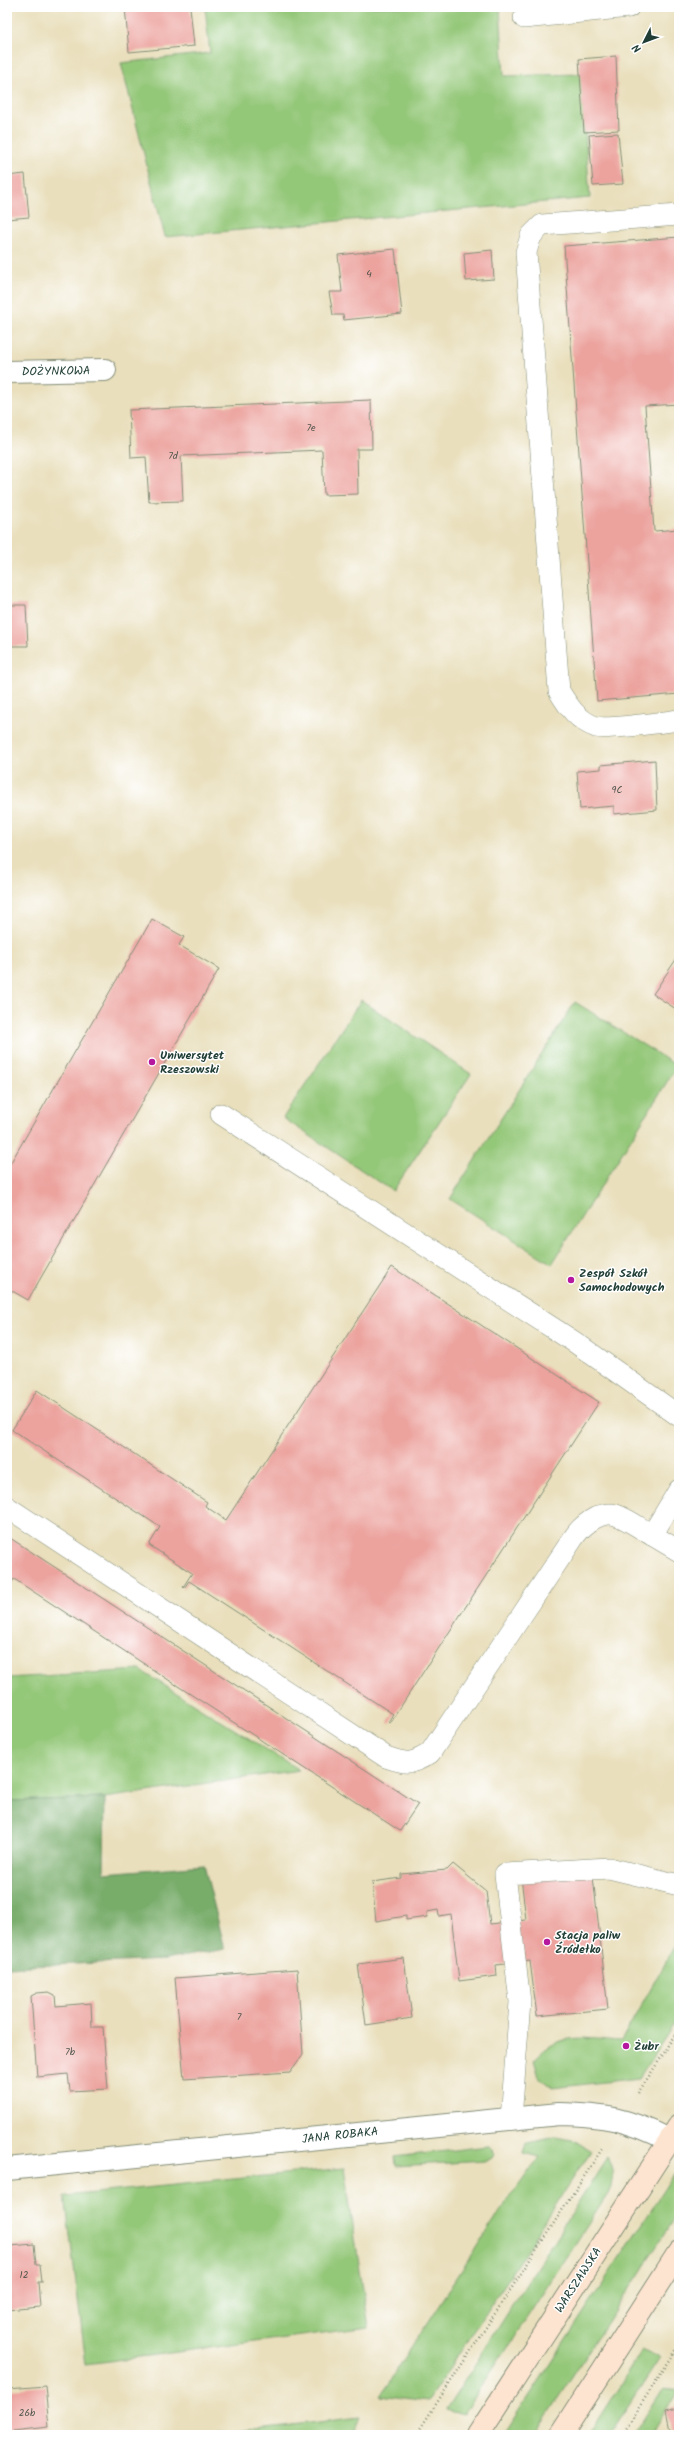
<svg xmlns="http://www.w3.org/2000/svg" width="686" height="2442" viewBox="0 0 686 2442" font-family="Kalam,sans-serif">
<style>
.green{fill:#94c879;stroke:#5a8256}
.forest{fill:#77ac69;stroke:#4b744e}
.building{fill:#eca39e}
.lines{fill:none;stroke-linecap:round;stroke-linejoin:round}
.service-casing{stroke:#848e78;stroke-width:22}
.minor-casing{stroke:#848e78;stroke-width:24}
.secondary-casing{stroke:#848e78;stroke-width:24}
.path{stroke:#848e78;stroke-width:2.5;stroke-dasharray:1 3;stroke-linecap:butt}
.service{stroke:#fff;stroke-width:21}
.minor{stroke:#fff;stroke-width:22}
.secondary{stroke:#fde4d0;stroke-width:22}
.poi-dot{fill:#b5179e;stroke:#fff;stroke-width:1.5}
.labels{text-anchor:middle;stroke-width:3;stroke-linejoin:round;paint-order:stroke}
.number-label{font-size:10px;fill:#52564e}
.street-label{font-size:12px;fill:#1f3d34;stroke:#fff}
.poi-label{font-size:12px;font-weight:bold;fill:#1f3d34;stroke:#fff;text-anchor:start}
</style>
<rect width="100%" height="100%" fill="#fff"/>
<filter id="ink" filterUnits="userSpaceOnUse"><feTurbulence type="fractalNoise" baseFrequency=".025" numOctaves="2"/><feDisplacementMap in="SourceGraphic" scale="8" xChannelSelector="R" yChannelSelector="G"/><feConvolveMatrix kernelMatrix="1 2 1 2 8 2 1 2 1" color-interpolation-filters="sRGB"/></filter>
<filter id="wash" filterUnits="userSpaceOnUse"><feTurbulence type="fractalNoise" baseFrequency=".012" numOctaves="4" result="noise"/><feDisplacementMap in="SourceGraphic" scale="16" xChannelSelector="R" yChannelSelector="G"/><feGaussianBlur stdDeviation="0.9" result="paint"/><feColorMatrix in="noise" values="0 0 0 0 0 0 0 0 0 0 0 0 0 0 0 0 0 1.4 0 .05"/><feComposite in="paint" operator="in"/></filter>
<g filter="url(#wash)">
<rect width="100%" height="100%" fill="#e9dfbc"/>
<g class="green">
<path d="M 205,7 L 500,7 L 504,76 L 581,74 L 590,198 L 165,237 L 121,63 L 210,53 Z"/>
<path d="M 361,1000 L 471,1074 L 393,1191 L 283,1118 Z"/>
<path d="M 575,1002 L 677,1066 L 552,1264 L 450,1199 Z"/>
<path d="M 140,1670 L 299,1770 L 105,1798 L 7,1801 L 7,1678 Z"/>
<path d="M 679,1938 L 679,2016 L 639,2078 L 552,2088 L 539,2077 L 534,2060 C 560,2030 586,2039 621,2041 Z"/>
<path d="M 557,2136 L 572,2139 L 591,2151 L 427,2402 L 380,2396 L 497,2216 L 539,2157 L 523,2153 L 526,2142 Z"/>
<path d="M 488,2146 L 495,2153 L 493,2157 L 485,2161 L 396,2166 L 395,2157 Z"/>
<path d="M 607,2157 C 616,2172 615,2179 608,2194 L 463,2415 L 446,2410 Z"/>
<path d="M 679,2166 L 679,2212 L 534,2435 L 504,2435 Z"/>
<path d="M 344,2168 L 369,2327 L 86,2364 L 65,2196 Z"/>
<path d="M 642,2350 L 660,2358 L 610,2435 L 588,2435 Z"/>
<path d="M 663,2389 L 679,2391 L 650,2435 L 633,2435 Z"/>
<path d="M 361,2417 L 352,2435 L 204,2435 Z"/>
</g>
<path class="forest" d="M 105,1798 L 104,1873 L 204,1865 L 225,1949 L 165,1960 L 7,1967 L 7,1801 Z"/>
<g id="blocks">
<g class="building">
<path d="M 125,7 L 190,7 L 194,46 L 129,52 Z"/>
<path d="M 616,56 L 619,130 L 584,132 L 579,59 Z"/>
<path d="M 618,133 L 623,184 L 593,186 L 589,135 Z"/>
<path d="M 25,174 L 29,217 L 7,219 L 7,176 Z"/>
<path d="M 679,237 L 679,404 L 645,406 L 654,531 L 679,529 L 679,694 L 597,701 L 564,246 Z"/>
<path d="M 395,249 L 402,314 L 344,320 L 343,315 L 333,315 L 329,292 L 342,292 L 338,255 Z"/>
<path d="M 492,250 L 494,279 L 466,281 L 464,253 Z"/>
<path d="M 371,400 L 372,449 L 357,449 L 358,494 L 324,495 L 322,450 L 181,456 L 183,501 L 149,502 L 146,457 L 131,458 L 129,410 Z"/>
<path d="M 7,605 L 26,605 L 28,646 L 7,646 Z"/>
<path d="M 655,760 L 657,810 L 614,814 L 614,806 L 580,809 L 577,771 L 601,769 L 601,765 Z"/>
<path d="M 152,919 L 184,937 L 179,945 L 219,969 L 28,1300 L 7,1288 L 7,1169 Z"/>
<path d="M 679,955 L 679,1011 L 653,994 Z"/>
<path d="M 392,1267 L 599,1402 L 390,1723 L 388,1722 L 393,1714 L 189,1581 L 184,1588 L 183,1587 L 192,1573 L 149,1545 L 160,1527 L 12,1430 L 37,1390 L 207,1502 L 205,1506 L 226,1520 Z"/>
<path d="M 7,1536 L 418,1804 L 400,1831 L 14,1579 L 7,1590 Z"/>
<path d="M 591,1859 L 608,2009 L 537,2016 L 530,1961 L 496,1965 L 497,1976 L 459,1981 L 451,1914 L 439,1916 L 438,1910 L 427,1912 L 427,1917 L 406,1920 L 406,1916 L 376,1921 L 372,1882 L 401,1878 L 401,1874 L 447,1870 L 453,1864 L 486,1891 L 490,1924 L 526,1920 L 520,1868 Z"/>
<path d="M 404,1958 L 412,2018 L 366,2025 L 358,1964 Z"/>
<path d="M 297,1969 L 303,2054 L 290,2072 L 184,2079 L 175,1978 Z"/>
<path d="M 49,1992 L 55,1995 L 56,2006 L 91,2003 L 92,2027 L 103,2027 L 108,2089 L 70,2091 L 68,2074 L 37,2077 L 31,1996 L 37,1993 Z"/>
<path d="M 7,2240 L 9,2240 L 10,2246 L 34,2244 L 36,2265 L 40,2265 L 42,2282 L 38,2282 L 40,2307 L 7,2310 Z"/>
<path d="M 45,2386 L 49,2427 L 14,2431 L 15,2435 L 7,2435 L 8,2389 Z"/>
<path d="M 679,2408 L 679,2435 L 671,2435 L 666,2411 Z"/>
</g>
</g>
</g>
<g filter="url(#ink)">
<use href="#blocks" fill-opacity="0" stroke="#848e78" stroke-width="1"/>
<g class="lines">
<defs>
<g id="service">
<path d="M 524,18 L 629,7"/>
<path d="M 679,215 L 542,225 L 531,236 L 526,252 L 559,691 C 568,706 578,721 596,727 C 607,730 663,722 679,720"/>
<path d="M 221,1114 L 576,1343 L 679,1416"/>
<path d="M 679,1490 L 652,1535 L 679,1551"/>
<path d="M 7,1507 L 386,1757 C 406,1764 412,1765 430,1753 L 572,1540 C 580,1527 599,1510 616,1515 C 628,1519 641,1529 652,1535"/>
<path d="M 511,2119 L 520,2002 L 505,1874 L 609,1868 L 679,1885"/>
</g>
<g id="minor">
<path d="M 7,372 L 105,370"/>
<path d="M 7,2169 L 559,2114 C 605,2115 628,2119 669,2140"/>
</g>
<g id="secondary">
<path d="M 478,2435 L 679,2126"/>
<path d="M 561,2435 L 679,2252"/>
</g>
</defs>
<use href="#service" class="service-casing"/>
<use href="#minor" class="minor-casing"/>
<use href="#secondary" class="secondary-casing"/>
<g class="path">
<path d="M 638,2093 L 679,2030"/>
<path d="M 416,2435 L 602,2149"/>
<path d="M 621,2435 L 679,2346"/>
</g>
<use href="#service" class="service"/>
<use href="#minor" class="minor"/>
<use href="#secondary" class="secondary"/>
</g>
</g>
<g class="poi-dot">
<circle cx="152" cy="1062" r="4"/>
<circle cx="571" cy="1280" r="4"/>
<circle cx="547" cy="1942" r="4"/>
<circle cx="626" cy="2046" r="4"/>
</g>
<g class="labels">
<g class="number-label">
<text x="369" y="277">4</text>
<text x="311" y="431">7e</text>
<text x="173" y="459">7d</text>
<text x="617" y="793">9C</text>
<text x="239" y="2020">7</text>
<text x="70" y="2055">7b</text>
<text x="24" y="2278">12</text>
<text x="27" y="2416">26b</text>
</g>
<g class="street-label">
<text transform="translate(56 371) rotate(-1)" y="4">DOŻYNKOWA</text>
<text transform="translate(340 2135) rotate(-6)" y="4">JANA ROBAKA</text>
<text transform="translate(578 2280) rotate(-57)" y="4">WARSZAWSKA</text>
</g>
<g class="poi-label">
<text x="160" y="1059">Uniwersytet<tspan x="160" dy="14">Rzeszowski</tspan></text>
<text x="579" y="1277">Zespół Szkół<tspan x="579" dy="14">Samochodowych</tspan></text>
<text x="555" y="1939">Stacja paliw<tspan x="555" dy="14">Źródełko</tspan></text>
<text x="634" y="2050">Żubr</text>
</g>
</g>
<rect width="686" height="2442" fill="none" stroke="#fff" stroke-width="24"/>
<g transform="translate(644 42) rotate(228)" stroke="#ffffff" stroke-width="3" paint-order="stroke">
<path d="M0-3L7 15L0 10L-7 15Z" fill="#1f3d34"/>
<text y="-6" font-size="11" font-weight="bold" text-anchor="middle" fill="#1f3d34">N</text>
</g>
</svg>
